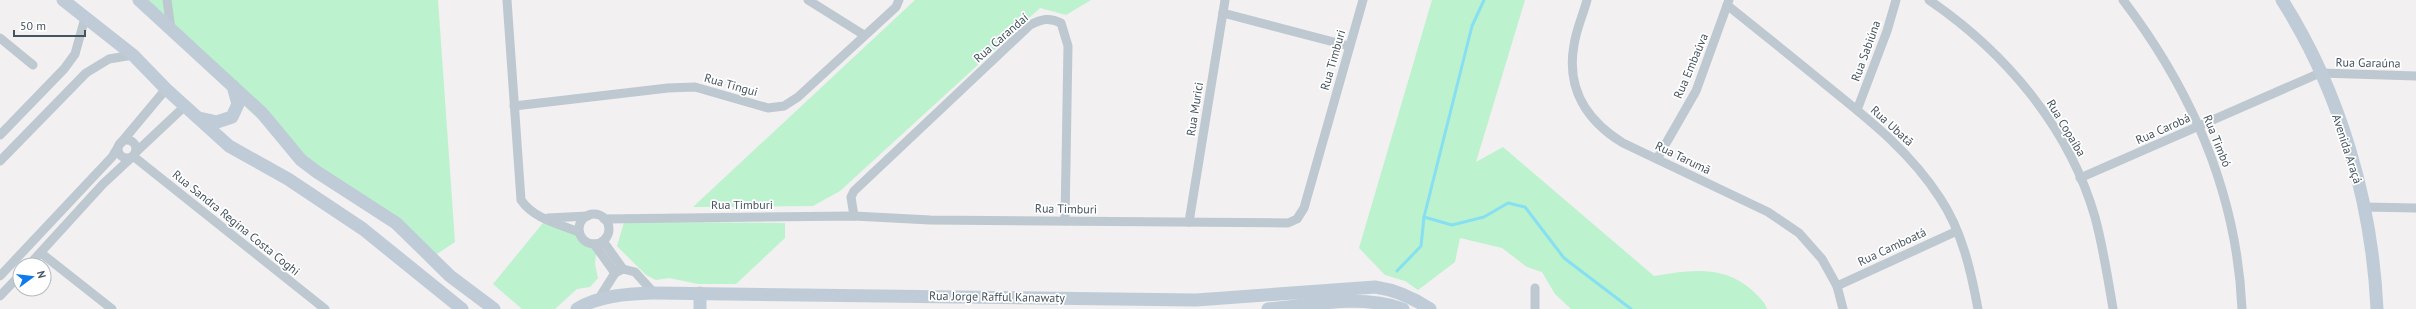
<svg xmlns="http://www.w3.org/2000/svg" width="2416" height="309" viewBox="0 0 2416 309" font-family="'PT Sans',sans-serif">
<style>
.green{fill:#bcf2ce}
.lines{fill:none;stroke-linecap:round;stroke-linejoin:round}
.stream{stroke:#86e0f2;stroke-width:3}
.street{stroke:#bdc8d0;stroke-width:9}
.secondary{stroke:#bfccd8;stroke-width:13}
.labels{text-anchor:middle;stroke-width:3.5;stroke-linejoin:round;paint-order:stroke}
.street-label{font-size:12px;fill:#46545f;stroke:#fff}
</style>
<rect width="100%" height="100%" fill="#f2f0f0"/>
<g class="green">
<path d="M 132,0 L 438,0 L 455,242 L 431,258 L 287,146 Z"/>
<path d="M 915,0 L 1091,0 L 1066,15 L 1040,8 L 840,191 L 813,206 L 693,207 Z"/>
<path d="M 1432,0 L 1525,0 L 1476,162 L 1503,147 L 1654,276 C 1690,270 1725,264 1754,292 C 1759,297 1765,302 1767,309 L 1571,309 L 1555,294 L 1542,272 L 1527,267 L 1502,248 L 1460,238 L 1455,262 L 1418,290 L 1405,281 L 1385,275 L 1359,248 Z"/>
<path d="M 547,218 L 575,233 L 596,252 L 595,264 L 598,278 L 590,287 L 577,289 L 555,309 L 522,309 L 493,284 Z"/>
<path d="M 624,222 L 785,223 L 785,238 L 736,284 L 698,284 L 669,278 L 656,280 L 646,275 L 617,246 Z"/>
</g>
<g class="lines">
<g class="stream">
<path d="M 1424,217 L 1452,225 L 1484,217 L 1508,203 L 1525,207 L 1564,258 L 1631,309"/>
<path d="M 1397,271 L 1421,246 L 1424,217 L 1472,26 L 1484,0"/>
</g>
<g class="street">
<path d="M 167,0 L 171,29"/>
<path d="M 507,0 L 521,200 C 534,219 559,224 579,232"/>
<path d="M 808,0 L 864,35"/>
<path d="M 1587,0 C 1583,15 1576,30 1574,45 C 1566,89 1587,121 1623,143 L 1768,212 L 1799,233 L 1822,259 L 1837,286 L 1843,309"/>
<path d="M 1929,0 C 2005,52 2069,127 2095,217 C 2103,247 2108,278 2113,309"/>
<path d="M 2123,0 C 2193,92 2237,193 2242,309"/>
<path d="M 1727,5 C 1762,33 1797,61 1831,89 C 1872,122 1911,153 1940,198 C 1962,231 1971,271 1978,309"/>
<path d="M 1223,13 L 1349,46"/>
<path d="M 0,38 L 33,65"/>
<path d="M 514,106 L 668,88 L 695,87 L 768,108 L 784,106 L 798,97 L 896,7 L 899,0"/>
<path d="M 1857,110 L 1887,31 L 1896,0"/>
<path d="M 0,135 L 64,69 L 75,54 L 85,18"/>
<circle cx="127" cy="149" r="9"/>
<path d="M 120,144 L 166,89"/>
<path d="M 135,153 L 185,106"/>
<path d="M 133,156 L 325,309"/>
<path d="M 1657,159 L 1696,91 L 1729,0"/>
<path d="M 0,161 L 86,73 L 109,59 L 133,55"/>
<path d="M 2080,178 L 2320,73 L 2416,76"/>
<path d="M 2364,207 L 2416,208"/>
<circle cx="594" cy="229" r="15"/>
<path d="M 854,216 L 851,197 L 854,191 L 1030,25 C 1042,19 1049,17 1061,23 L 1068,46 L 1065,221"/>
<path d="M 548,218 L 588,216"/>
<path d="M 604,219 L 854,216 L 930,220 L 1288,223 L 1297,219 L 1304,208 L 1363,0"/>
<path d="M 1189,222 L 1225,0"/>
<path d="M 603,241 L 623,269"/>
<path d="M 594,244 L 615,273"/>
<path d="M 41,253 L 112,309"/>
<path d="M 29,265 L 103,184 L 131,158"/>
<path d="M 0,276 L 112,157 L 118,147"/>
<path d="M 1837,286 L 1957,231"/>
<path d="M 1535,288 L 1535,309"/>
<path d="M 0,296 L 20,275"/>
<path d="M 598,300 L 615,273 L 623,269 L 635,272 L 654,293"/>
</g>
<g class="secondary">
<path d="M 63,0 L 133,55 L 166,89 L 229,146 L 288,179 L 363,229 L 462,309"/>
<path d="M 139,0 L 262,113 L 301,160 L 317,172 L 396,223 L 450,276 L 494,309"/>
<path d="M 2282,0 C 2340,91 2372,202 2377,309"/>
<path d="M 199,118 L 217,122 L 232,117 L 238,104 L 233,86"/>
<path d="M 577,309 C 599,295 629,294 654,293 L 1196,300 L 1375,287 C 1396,290 1412,297 1430,309"/>
<path d="M 700,309 L 700,293"/>
<path d="M 1268,309 C 1312,305 1361,294 1403,309"/>
</g>
</g>
<g class="labels">
<g class="street-label">
<text transform="translate(1001 38) rotate(-41)" y="4">Rua Carandaí</text>
<text transform="translate(1866 51) rotate(-70)" y="4">Rua Sabiúna</text>
<text transform="translate(1333 60) rotate(-74)" y="4">Rua Timburi</text>
<text transform="translate(2368 63) rotate(1)" y="4">Rua Garaúna</text>
<text transform="translate(1691 66) rotate(-67)" y="4">Rua Embaúva</text>
<text transform="translate(731 85) rotate(16)" y="4">Rua Tingui</text>
<text transform="translate(1195 109) rotate(-81)" y="4">Rua Murici</text>
<text transform="translate(1892 126) rotate(42)" y="4">Rua Ubatã</text>
<text transform="translate(2066 128) rotate(59)" y="4">Rua Copaíba</text>
<text transform="translate(2163 129) rotate(-24)" y="4">Rua Carobá</text>
<text transform="translate(2217 141) rotate(68)" y="4">Rua Timbó</text>
<text transform="translate(2347 149) rotate(72)" y="4">Avenida Araçá</text>
<text transform="translate(1683 158) rotate(26)" y="4">Rua Tarumã</text>
<text x="742" y="209">Rua Timburi</text>
<text transform="translate(1066 209) rotate(1)" y="4">Rua Timburi</text>
<text transform="translate(236 223) rotate(39)" y="4">Rua Sandra Regina Costa Coghi</text>
<text transform="translate(1892 247) rotate(-25)" y="4">Rua Camboatá</text>
<text transform="translate(997 297) rotate(1)" y="4">Rua Jorge Rafful Kanawaty</text>
</g>
</g>
<g transform="translate(32 277) rotate(75)"><circle r="19" fill="#ffffff" stroke="#b5bbbf"/>
<path d="M0-3L7 15L0 10L-7 15Z" fill="#0e7aee"/>
<text y="-6" font-size="11" font-weight="bold" text-anchor="middle" fill="#46545f">N</text>
</g>
<path d="M14 30v6h71v-6" fill="none" stroke="#46545f" stroke-width="2"/>
<text x="20" y="30" font-size="12" fill="#46545f" stroke="#ffffff" stroke-width="3" paint-order="stroke">50 m</text>
</svg>
